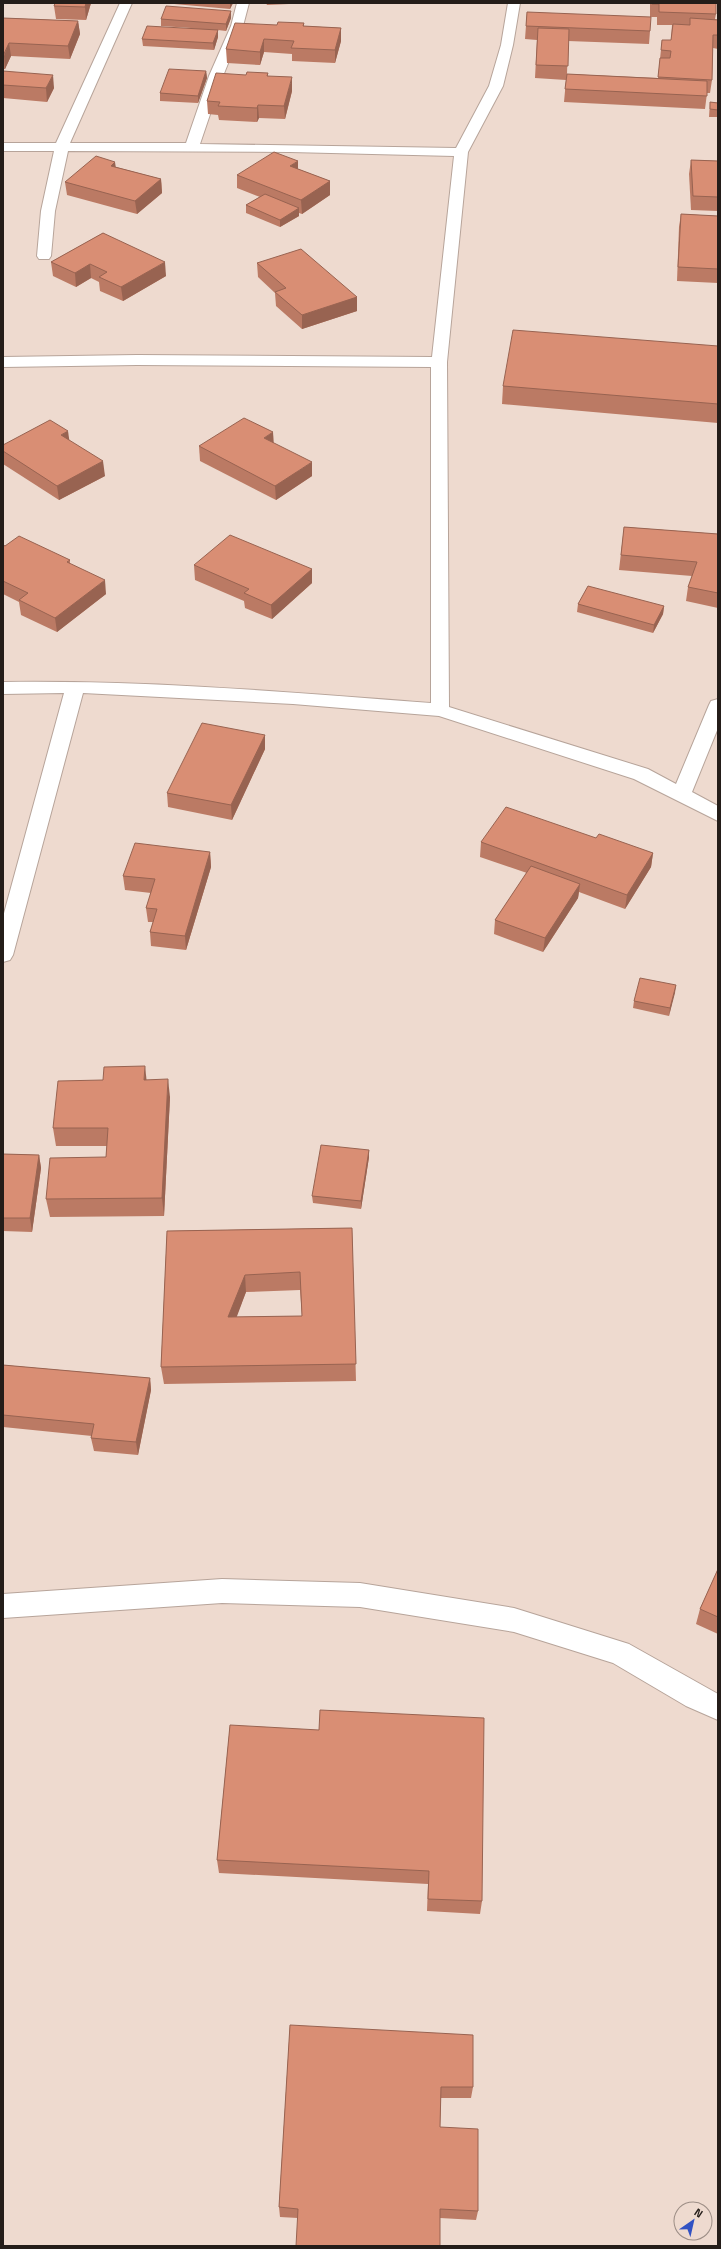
<svg xmlns="http://www.w3.org/2000/svg" width="721" height="2249" viewBox="0 0 721 2249" font-family="'Titillium Web',sans-serif">
<style>
.lines{fill:none;stroke-linecap:round;stroke-linejoin:round}
.street-casing{stroke:#b7a49a;stroke-width:2}
.street{fill:#fff;fill-rule:evenodd}
.wall{fill:#bb7a64;fill-rule:evenodd}
.shaded-wall{fill:#986351}
.building{fill:#d98e74;stroke:#986351;fill-rule:evenodd}
</style>
<rect width="100%" height="100%" fill="#eedacf"/>
<g class="lines">
<defs>
<g id="street">
<path d="M 120,3 L 132,3 L 70,143 L 186,143 L 209,76 L 231,26 L 237,3 L 249,3 L 243,26 L 223,76 L 200,144 L 456,148 L 489,86 L 501,45 L 508,3 L 520,3 L 513,45 L 503,86 L 468,152 L 447,362 L 449,707 L 648,769 L 676,784 L 709,705 L 711,701 L 718,699 L 718,728 L 692,792 L 718,806 L 718,821 L 634,779 L 439,716 L 293,704 L 83,693 L 13,955 L 10,960 L 3,962 L 3,917 L 64,693 L 3,694 L 3,682 C 146,680 289,692 431,703 L 431,367 L 137,365 L 3,367 L 3,357 L 137,355 L 432,357 L 454,156 L 290,152 L 68,151 L 55,211 L 51,256 L 49,259 L 39,259 L 37,256 L 41,211 L 54,151 L 3,151 L 3,143 L 56,143 Z"/>
<path d="M 222,1579 L 360,1583 L 514,1608 L 629,1644 L 718,1694 L 718,1720 L 686,1706 L 613,1663 L 514,1632 L 360,1607 L 222,1603 L 3,1618 L 3,1594 Z"/>
</g>
</defs>
<use href="#street" class="street-casing"/>
<use href="#street" class="street"/>
</g>
<g class="wall">
<path d="M 55,3 L 91,3 L 86,20 L 56,19 L 54,6 Z"/>
<path d="M 174,3 L 233,3 L 230,9 L 174,4 Z"/>
<path d="M 266,3 L 311,3 L 267,5 Z"/>
<path d="M 650,3 L 716,3 L 716,14 L 715,19 L 718,20 L 718,49 L 713,48 L 712,80 L 710,93 L 707,93 L 705,109 L 564,102 L 566,80 L 535,78 L 537,40 L 525,39 L 527,12 L 650,31 L 649,44 L 568,41 L 567,74 L 658,78 L 662,40 L 671,40 L 672,25 L 657,25 L 657,17 L 650,17 Z"/>
<path d="M 231,11 L 231,18 L 226,31 L 218,30 L 218,37 L 214,50 L 143,46 L 142,39 L 191,28 L 161,26 L 161,19 Z"/>
<path d="M 3,18 L 78,21 L 80,34 L 70,59 L 11,56 L 5,69 L 3,69 Z"/>
<path d="M 304,23 L 304,26 L 341,28 L 341,41 L 335,63 L 292,61 L 292,54 L 264,52 L 260,65 L 227,63 L 226,49 L 277,25 Z"/>
<path d="M 3,71 L 54,88 L 47,102 L 3,98 Z"/>
<path d="M 206,71 L 207,78 L 198,103 L 160,101 L 160,93 Z"/>
<path d="M 268,73 L 268,76 L 292,91 L 285,119 L 259,118 L 257,122 L 219,120 L 218,115 L 208,114 L 207,101 L 246,75 Z"/>
<path d="M 710,102 L 718,103 L 718,117 L 709,117 Z"/>
<path d="M 691,160 L 718,161 L 718,211 L 691,210 L 689,174 Z"/>
<path d="M 116,167 L 161,179 L 162,193 L 137,214 L 67,195 L 65,182 Z"/>
<path d="M 298,169 L 330,181 L 330,195 L 302,214 L 299,213 L 299,216 L 280,227 L 246,213 L 246,205 L 260,197 L 237,188 L 237,175 Z"/>
<path d="M 681,214 L 718,216 L 718,283 L 677,281 L 679,227 Z"/>
<path d="M 103,233 L 166,276 L 123,301 L 100,291 L 99,282 L 91,278 L 76,287 L 53,276 L 51,262 Z"/>
<path d="M 257,263 L 357,297 L 357,311 L 302,329 L 276,306 L 275,293 L 258,277 Z"/>
<path d="M 718,346 L 718,423 L 502,404 L 503,386 Z"/>
<path d="M 69,440 L 105,476 L 59,500 L 3,464 L 3,445 Z"/>
<path d="M 199,446 L 312,476 L 276,500 L 200,461 Z"/>
<path d="M 624,527 L 718,534 L 718,608 L 686,601 L 688,587 L 692,576 L 619,570 Z"/>
<path d="M 3,545 L 5,546 L 70,560 L 70,564 L 106,594 L 57,632 L 21,615 L 19,602 L 3,594 Z"/>
<path d="M 194,565 L 312,569 L 312,583 L 272,619 L 245,608 L 244,601 L 195,580 Z"/>
<path d="M 578,604 L 664,606 L 663,614 L 653,633 L 577,612 Z"/>
<path d="M 265,735 L 265,749 L 232,820 L 168,807 L 167,793 Z"/>
<path d="M 596,838 L 653,853 L 651,867 L 625,909 L 579,892 L 578,898 L 543,952 L 494,934 L 495,920 L 527,873 L 480,857 L 481,842 Z"/>
<path d="M 210,852 L 211,867 L 186,950 L 151,946 L 150,932 L 153,922 L 148,922 L 146,908 L 151,893 L 125,890 L 123,876 Z"/>
<path d="M 676,985 L 669,1016 L 633,1008 L 634,1001 Z"/>
<path d="M 146,1080 L 170,1097 L 164,1216 L 50,1217 L 46,1199 L 106,1157 L 107,1146 L 56,1146 L 53,1128 Z"/>
<path d="M 369,1150 L 369,1157 L 361,1209 L 313,1203 L 312,1196 Z"/>
<path d="M 3,1154 L 39,1155 L 41,1168 L 32,1232 L 3,1231 Z"/>
<path d="M 352,1228 L 356,1381 L 164,1384 L 161,1367 L 167,1231 ZM 300,1290 L 302,1316 L 236,1317 L 246,1292 Z"/>
<path d="M 3,1365 L 150,1378 L 151,1390 L 138,1455 L 94,1451 L 91,1438 L 92,1436 L 3,1427 Z"/>
<path d="M 718,1569 L 718,1634 L 696,1624 L 700,1609 Z"/>
<path d="M 230,1725 L 482,1901 L 480,1914 L 427,1911 L 428,1884 L 219,1873 L 217,1860 Z"/>
<path d="M 290,2025 L 473,2087 L 471,2098 L 441,2098 L 440,2127 L 478,2211 L 476,2220 L 440,2218 L 298,2218 L 280,2217 L 279,2207 Z"/>
</g>
<g class="shaded-wall">
<path d="M 86,3 L 91,3 L 86,20 L 85,7 Z"/>
<path d="M 230,3 L 233,3 L 230,9 Z"/>
<path d="M 231,11 L 231,18 L 226,31 L 226,24 Z"/>
<path d="M 78,21 L 80,34 L 70,59 L 68,46 Z"/>
<path d="M 341,28 L 341,41 L 335,63 L 335,50 Z"/>
<path d="M 218,30 L 218,37 L 214,50 L 213,43 Z"/>
<path d="M 264,39 L 264,52 L 260,65 L 260,52 Z"/>
<path d="M 9,43 L 11,56 L 5,69 L 4,56 Z"/>
<path d="M 206,71 L 207,78 L 198,103 L 198,96 Z"/>
<path d="M 53,75 L 54,88 L 47,102 L 46,88 Z"/>
<path d="M 292,77 L 292,91 L 285,119 L 284,106 Z"/>
<path d="M 258,105 L 259,118 L 257,122 L 257,108 Z"/>
<path d="M 298,161 L 298,174 L 290,166 Z"/>
<path d="M 115,162 L 117,175 L 111,166 Z"/>
<path d="M 161,179 L 162,193 L 137,214 L 135,201 Z"/>
<path d="M 330,181 L 330,195 L 302,214 L 301,200 Z"/>
<path d="M 299,208 L 299,216 L 280,227 L 280,220 Z"/>
<path d="M 165,262 L 166,276 L 123,301 L 121,287 Z"/>
<path d="M 90,264 L 91,278 L 76,287 L 75,273 Z"/>
<path d="M 357,297 L 357,311 L 302,329 L 302,315 Z"/>
<path d="M 68,431 L 70,445 L 61,435 Z"/>
<path d="M 273,432 L 274,446 L 264,438 Z"/>
<path d="M 103,461 L 105,476 L 59,500 L 57,486 Z"/>
<path d="M 312,462 L 312,476 L 276,500 L 275,486 Z"/>
<path d="M 312,569 L 312,583 L 272,619 L 271,605 Z"/>
<path d="M 105,580 L 106,594 L 57,632 L 55,618 Z"/>
<path d="M 664,606 L 663,614 L 653,633 L 654,625 Z"/>
<path d="M 265,735 L 265,749 L 232,820 L 231,805 Z"/>
<path d="M 210,852 L 211,867 L 186,950 L 185,936 Z"/>
<path d="M 653,853 L 651,867 L 625,909 L 627,895 Z"/>
<path d="M 580,884 L 578,898 L 543,952 L 545,938 Z"/>
<path d="M 676,985 L 675,993 L 669,1016 L 670,1008 Z"/>
<path d="M 145,1066 L 147,1084 L 144,1080 Z"/>
<path d="M 168,1079 L 170,1097 L 164,1216 L 162,1198 Z"/>
<path d="M 369,1150 L 369,1157 L 361,1209 L 361,1201 Z"/>
<path d="M 39,1155 L 41,1168 L 32,1232 L 30,1218 Z"/>
<path d="M 245,1275 L 246,1292 L 230,1335 L 228,1317 Z"/>
<path d="M 150,1378 L 151,1390 L 138,1455 L 136,1442 Z"/>
</g>
<g class="building">
<path d="M 55,3 L 86,3 L 85,7 L 54,6 Z"/>
<path d="M 652,3 L 716,3 L 716,14 L 659,12 L 659,4 L 652,4 Z"/>
<path d="M 166,6 L 231,11 L 226,24 L 161,19 Z"/>
<path d="M 527,12 L 651,17 L 650,31 L 526,26 Z"/>
<path d="M 3,18 L 78,21 L 68,46 L 9,43 L 3,56 Z"/>
<path d="M 690,18 L 718,20 L 718,35 L 713,35 L 712,80 L 658,77 L 660,58 L 670,58 L 671,51 L 661,50 L 662,40 L 671,40 L 673,24 L 690,25 Z"/>
<path d="M 278,22 L 304,23 L 303,26 L 341,28 L 335,50 L 291,48 L 294,41 L 264,39 L 260,52 L 226,49 L 235,23 L 277,25 Z"/>
<path d="M 147,26 L 218,30 L 213,43 L 142,39 Z"/>
<path d="M 538,28 L 569,29 L 568,66 L 536,65 Z"/>
<path d="M 169,69 L 206,71 L 198,96 L 160,93 Z"/>
<path d="M 3,71 L 53,75 L 46,88 L 3,85 Z"/>
<path d="M 247,72 L 268,73 L 267,76 L 292,77 L 284,106 L 258,105 L 257,108 L 218,106 L 220,102 L 207,101 L 216,73 L 246,75 Z"/>
<path d="M 567,74 L 707,81 L 707,96 L 565,89 Z"/>
<path d="M 710,102 L 718,103 L 718,110 L 710,109 Z"/>
<path d="M 274,152 L 298,161 L 290,166 L 330,181 L 301,200 L 237,175 Z"/>
<path d="M 96,156 L 115,162 L 111,166 L 161,179 L 135,201 L 65,182 Z"/>
<path d="M 691,160 L 718,161 L 718,197 L 693,196 Z"/>
<path d="M 265,194 L 299,208 L 280,220 L 246,205 Z"/>
<path d="M 681,214 L 718,216 L 718,269 L 678,267 Z"/>
<path d="M 103,233 L 165,262 L 121,287 L 99,277 L 107,272 L 90,264 L 75,273 L 51,262 Z"/>
<path d="M 301,249 L 357,297 L 302,315 L 275,292 L 286,288 L 257,263 Z"/>
<path d="M 513,330 L 718,346 L 718,404 L 503,386 Z"/>
<path d="M 244,418 L 273,432 L 264,438 L 312,462 L 275,486 L 199,446 Z"/>
<path d="M 50,420 L 68,431 L 61,435 L 103,461 L 57,486 L 3,451 L 3,445 Z"/>
<path d="M 624,527 L 718,534 L 718,593 L 688,587 L 697,562 L 621,555 Z"/>
<path d="M 230,535 L 312,569 L 271,605 L 244,593 L 249,589 L 194,565 Z"/>
<path d="M 19,536 L 70,560 L 67,562 L 105,580 L 55,618 L 19,600 L 28,593 L 3,581 L 3,545 L 5,546 Z"/>
<path d="M 588,586 L 664,606 L 654,625 L 578,604 Z"/>
<path d="M 202,723 L 265,735 L 231,805 L 167,793 Z"/>
<path d="M 506,807 L 596,838 L 599,834 L 653,853 L 627,895 L 481,842 Z"/>
<path d="M 135,843 L 210,852 L 185,936 L 150,932 L 157,909 L 146,908 L 155,879 L 123,876 Z"/>
<path d="M 531,866 L 580,884 L 545,938 L 495,920 Z"/>
<path d="M 640,978 L 676,985 L 670,1008 L 634,1001 Z"/>
<path d="M 145,1066 L 144,1080 L 168,1079 L 162,1198 L 46,1199 L 50,1158 L 106,1157 L 108,1128 L 53,1128 L 58,1081 L 103,1080 L 104,1067 Z"/>
<path d="M 321,1145 L 369,1150 L 361,1201 L 312,1196 Z"/>
<path d="M 3,1154 L 39,1155 L 30,1218 L 3,1218 Z"/>
<path d="M 352,1228 L 356,1364 L 161,1367 L 167,1231 ZM 300,1272 L 302,1316 L 228,1317 L 245,1275 Z"/>
<path d="M 3,1365 L 150,1378 L 136,1442 L 91,1438 L 94,1424 L 3,1415 Z"/>
<path d="M 718,1569 L 718,1617 L 700,1609 Z"/>
<path d="M 320,1710 L 484,1718 L 482,1901 L 428,1899 L 429,1871 L 217,1860 L 230,1725 L 319,1730 Z"/>
<path d="M 290,2025 L 473,2035 L 473,2087 L 441,2087 L 440,2127 L 478,2129 L 478,2211 L 440,2209 L 440,2246 L 296,2246 L 298,2209 L 279,2207 Z"/>
</g>
<rect width="721" height="2249" fill="none" stroke="#241d19" stroke-width="8"/>
<g transform="translate(693 2221) rotate(34)"><circle r="19" fill="#eedacf" stroke="#9d8e86"/>
<path d="M0-3L7 15L0 10L-7 15Z" fill="#3252c3"/>
<text y="-6" font-size="11" font-weight="bold" text-anchor="middle" fill="#241d19">N</text>
</g>
</svg>
